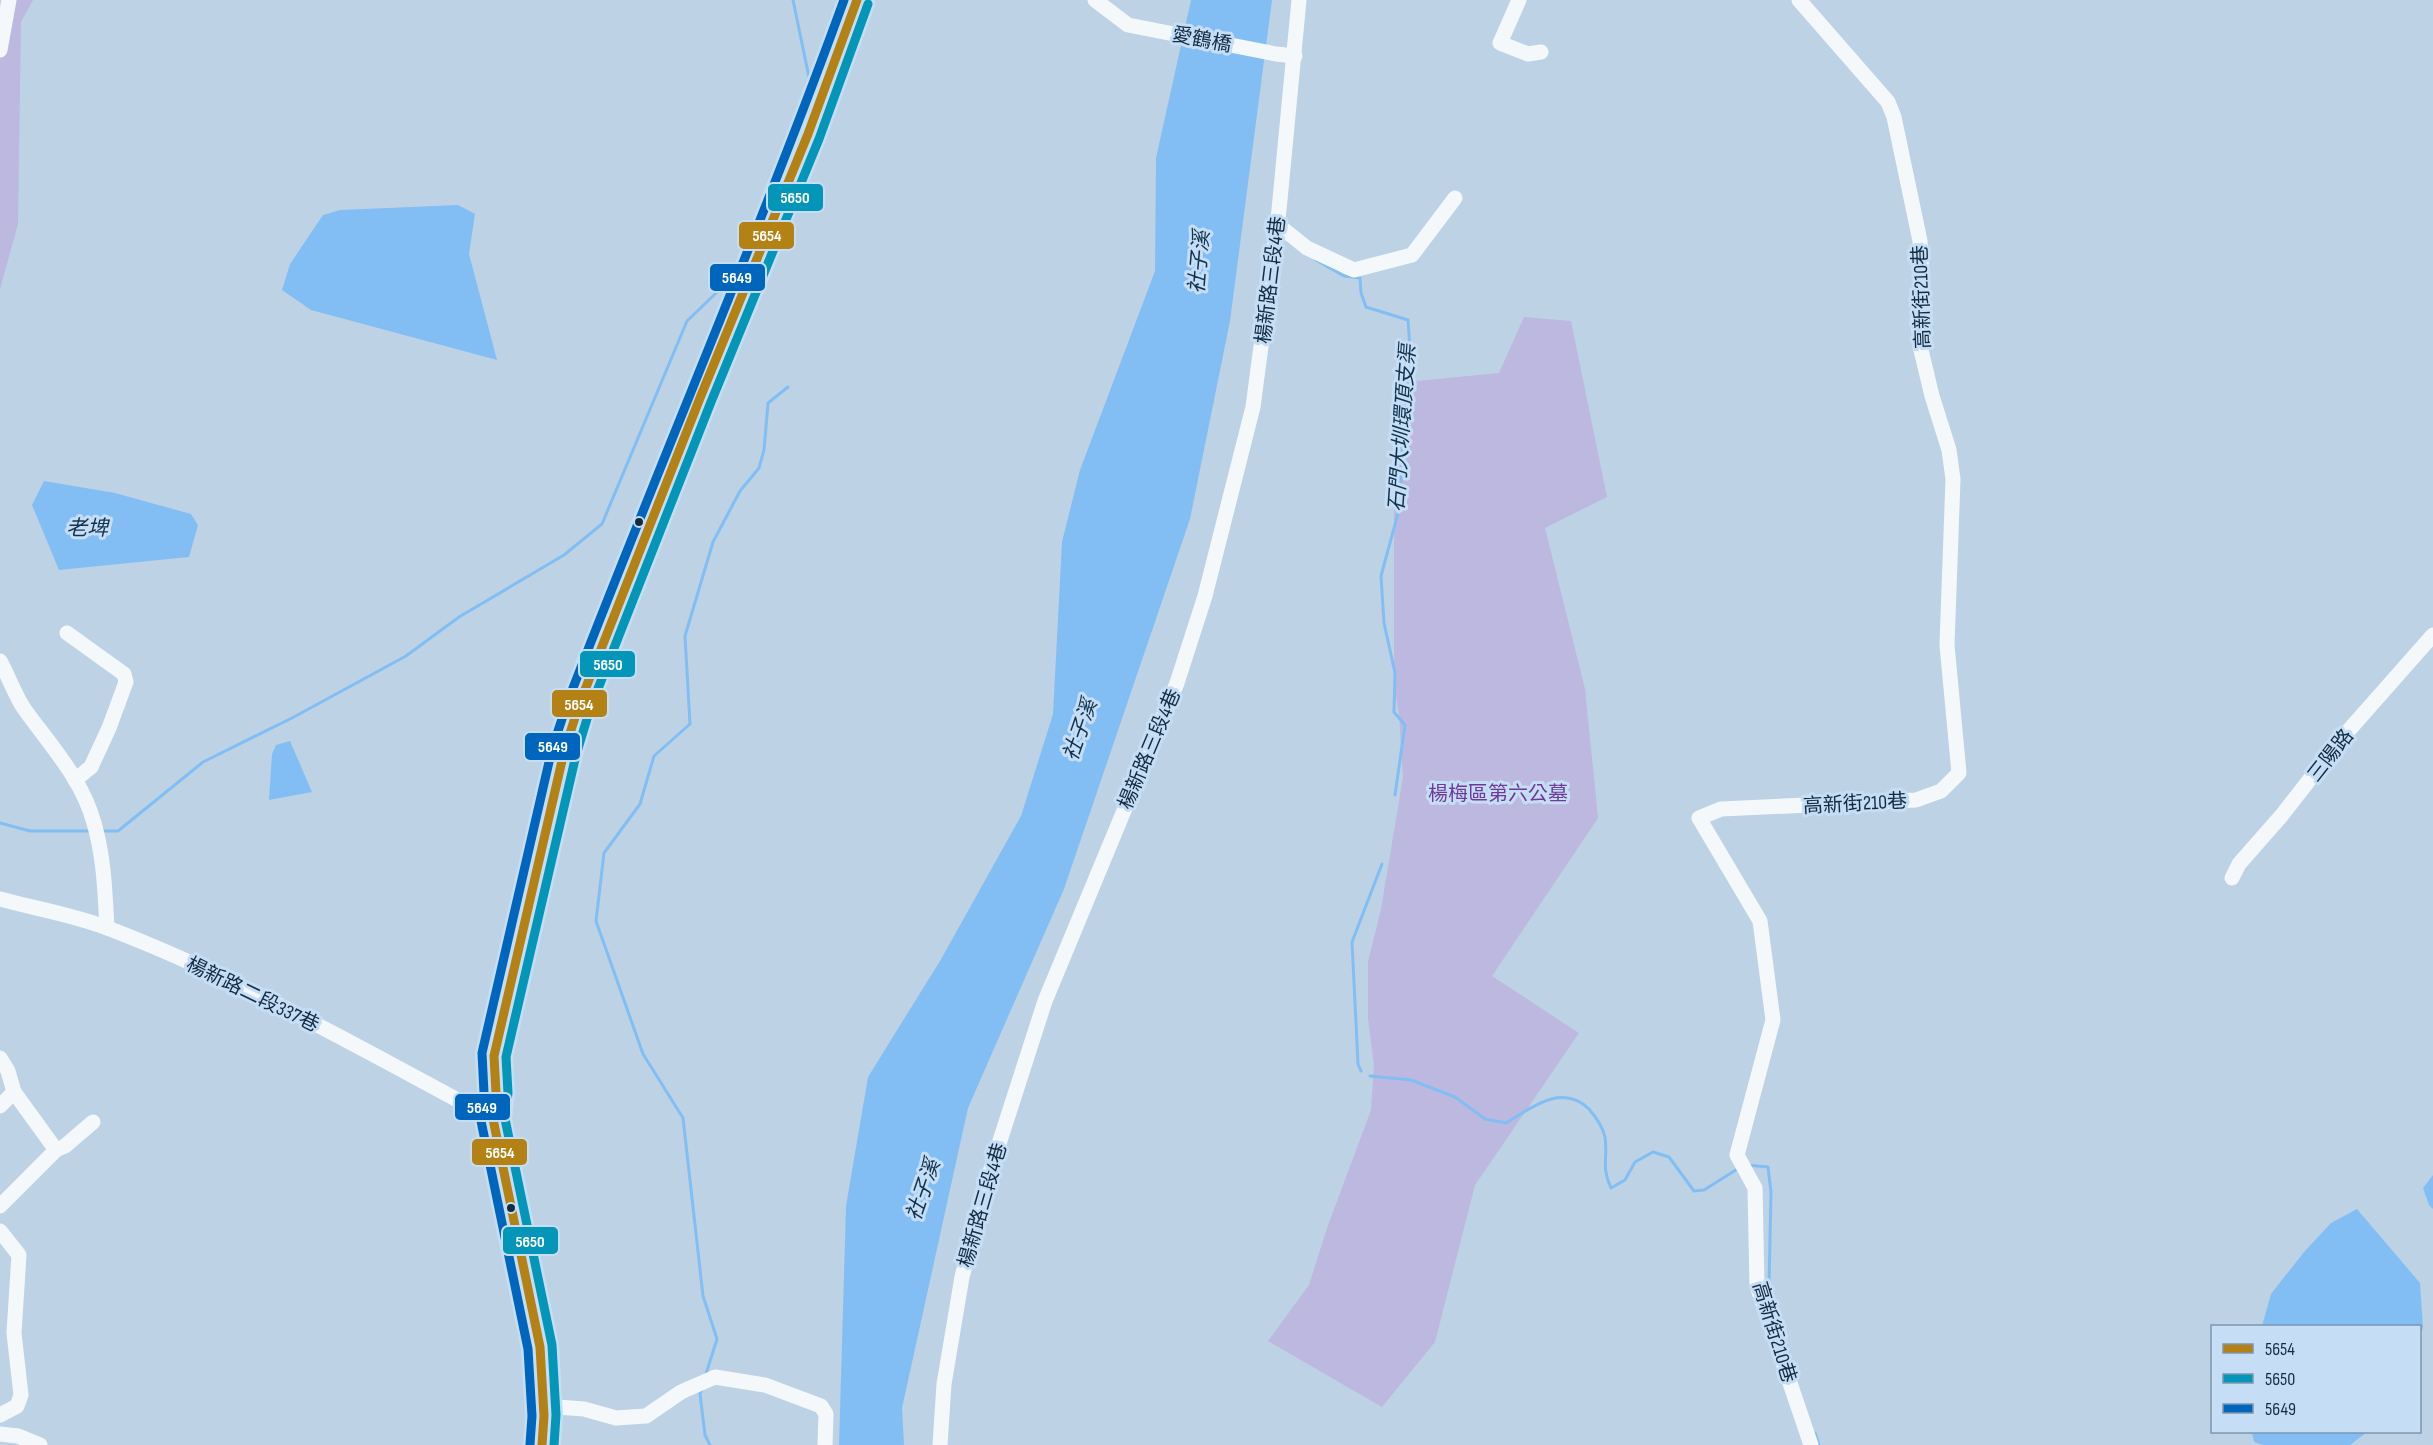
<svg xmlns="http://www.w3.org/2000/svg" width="2433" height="1445" viewBox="0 0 2433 1445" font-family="'Sofia Sans Condensed','Noto Sans TC',sans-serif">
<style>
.green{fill:#bdb8df}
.water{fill:#82bef4}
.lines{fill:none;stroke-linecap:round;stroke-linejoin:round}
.stream{stroke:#82bef4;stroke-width:3}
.minor{stroke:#f5f8fb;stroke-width:15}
.major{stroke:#f5f8fb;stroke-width:20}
.bus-1-casing{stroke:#c6def5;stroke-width:14}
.bus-2-casing{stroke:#c6def5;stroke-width:14}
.bus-3-casing{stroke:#c6def5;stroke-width:14}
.bus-1{stroke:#b38114;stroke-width:9}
.bus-2{stroke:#0396b9;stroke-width:9}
.bus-3{stroke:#0065bd;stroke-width:9}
.bus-dot{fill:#132c42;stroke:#c6def5;stroke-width:2}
.labels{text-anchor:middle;stroke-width:6;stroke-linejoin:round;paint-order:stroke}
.street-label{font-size:20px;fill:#132c42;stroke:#c6def5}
.park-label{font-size:20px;fill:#6e399a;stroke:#c6def5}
.water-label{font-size:21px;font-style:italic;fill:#11324d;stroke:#c6def5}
.line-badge{stroke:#c6def5;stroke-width:2}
.badge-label{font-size:16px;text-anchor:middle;font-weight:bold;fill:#fff}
</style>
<rect width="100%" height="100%" fill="#bed2e5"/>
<g class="green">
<path d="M 6,0 L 33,0 L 21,22 L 18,224 L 0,289 L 0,8 Z"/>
<path d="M 1524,317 L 1571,321 L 1607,497 L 1545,528 L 1585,689 L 1598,818 L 1492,976 L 1579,1033 L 1475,1185 L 1435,1342 L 1382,1407 L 1268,1341 L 1309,1285 L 1327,1228 L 1371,1110 L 1374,1066 L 1368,1018 L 1368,962 L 1381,909 L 1403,777 L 1399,714 L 1394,684 L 1394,512 L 1406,382 L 1499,373 Z"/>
</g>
<g class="water">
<path d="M 1191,0 L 1272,0 L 1230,321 L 1190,519 L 1064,889 L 968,1108 L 902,1408 L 904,1445 L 839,1445 L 846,1206 L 868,1077 L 940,961 L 1021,816 L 1053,714 L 1062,542 L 1080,470 L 1155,271 L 1156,158 Z"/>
<path d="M 458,205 L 475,214 L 469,254 L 497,360 L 311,310 L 282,290 L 290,264 L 323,215 L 340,210 Z"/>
<path d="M 44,481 L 115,493 L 191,514 L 198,525 L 189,557 L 59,570 L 32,505 Z"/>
<path d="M 290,741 L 312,792 L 269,800 L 272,754 L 276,745 Z"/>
<path d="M 2433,1175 L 2433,1209 L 2429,1205 L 2423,1188 Z"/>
<path d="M 2357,1209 L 2420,1283 L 2423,1328 L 2420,1334 L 2420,1326 L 2262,1326 L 2271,1294 L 2304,1252 L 2331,1223 Z"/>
<path d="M 2252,1432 L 2367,1432 L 2350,1445 L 2264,1445 L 2254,1442 Z"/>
</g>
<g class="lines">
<g class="stream">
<path d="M 1316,260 L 1344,276 L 1360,278 L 1361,293 L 1366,307 L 1408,320 L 1410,349 L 1403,428 L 1400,506 L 1381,576 L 1384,623 L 1395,673 L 1394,712 L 1405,725 L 1395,795"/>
<path d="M 0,823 L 30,831 L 90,831"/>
<path d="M 100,831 L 118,831 L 203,762 L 292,718 L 406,656 L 459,617 L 564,555 L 602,524 L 687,321 L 738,272 L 811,87 L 793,0"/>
<path d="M 1361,1071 L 1358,1064 L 1352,942 L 1382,864"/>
<path d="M 1370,1076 L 1411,1080 L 1455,1097 L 1485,1119 L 1506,1123 C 1532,1107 1562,1083 1589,1109 C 1595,1116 1603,1128 1605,1137 C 1608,1158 1601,1167 1611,1188 L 1625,1180 L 1635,1162 L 1653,1152 L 1669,1157 L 1694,1191 L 1704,1190 L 1739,1168"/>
<path d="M 1747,1165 L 1768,1167 L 1771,1192 L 1769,1287 L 1796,1378"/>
<path d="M 705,1377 L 717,1339 L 703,1296 L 683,1118 L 643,1054 L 596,921 L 604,853 L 640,804 L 654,756 L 690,724 L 685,636 L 713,542 L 740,491 L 759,468 L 764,450 L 768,403 L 788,387"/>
<path d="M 702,1389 L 700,1394 L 705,1435 L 710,1445"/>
<path d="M 1815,1433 L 1819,1445"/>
</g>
<g class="minor">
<path d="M 1095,0 L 1128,25 L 1276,54 L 1295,56"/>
<path d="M 1519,0 L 1500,43 L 1528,54 L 1541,52"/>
<path d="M 1799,0 L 1888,102 L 1894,117 L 1920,241 L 1922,275 L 1918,321 L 1921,350 L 1932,396 L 1949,450 L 1953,479 L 1947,645 L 1959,773 L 1941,791 L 1916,800 L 1721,809 L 1699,818 L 1760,921 L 1773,1020 L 1737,1155 L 1755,1188 L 1757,1286 L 1811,1445"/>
<path d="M 0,50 L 9,0"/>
<path d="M 1277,224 L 1307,248 L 1354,270 L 1412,255 L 1455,198"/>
<path d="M 67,633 L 124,674 L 126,682 L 109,728 L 91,767 L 75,780"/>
<path d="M 0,661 C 9,677 15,696 25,710 C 51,746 82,779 94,823 C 104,857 105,892 107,928"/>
<path d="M 2232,878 L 2239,864 L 2282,815 L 2342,738 L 2433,635"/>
<path d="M 0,899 C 36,909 75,915 110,929 C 243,980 367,1052 493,1119"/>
<path d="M 0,1058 L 8,1071 L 14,1092 L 56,1150"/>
<path d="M 0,1106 L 14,1092"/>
<path d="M 0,1206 L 56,1150 L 65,1146 L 93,1122"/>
<path d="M 0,1231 L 19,1255 L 14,1333 L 21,1395 L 17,1406 L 0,1415"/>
<path d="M 544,1406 L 584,1409 L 616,1418 L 646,1416 L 681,1392 L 715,1377 L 765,1385 L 821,1406 L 826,1414 L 825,1445"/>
<path d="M 0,1434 L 18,1436 L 40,1445"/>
<path d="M 940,1445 L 944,1384 L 962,1277 L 987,1181 L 1045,1001 L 1177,683 L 1205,596 L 1253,407 L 1279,210 L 1299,0"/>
</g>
<path class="major" d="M 542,1445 L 544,1416 L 540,1347 L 509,1205 L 493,1119 L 496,1093 L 494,1056 L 564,752 L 579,705 L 700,398 L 808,134 L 857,0"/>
<defs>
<path id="bus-1" d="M 542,1445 L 544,1416 L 540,1347 L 493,1119 L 496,1093 L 494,1056 L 564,752 L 579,705 L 700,398 L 808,134 L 857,0"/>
<path id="bus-2" d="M 554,1445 L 556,1415 L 552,1345 L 505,1119 L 508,1093 L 506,1057 L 576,755 L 590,709 L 711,402 L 819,139 L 868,4"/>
<path id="bus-3" d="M 530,1444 L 532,1416 L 528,1349 L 481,1121 L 484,1093 L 482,1053 L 552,749 L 568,701 C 658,467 758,236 844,0"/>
</defs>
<use href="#bus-1" class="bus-1-casing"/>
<use href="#bus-2" class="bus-2-casing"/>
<use href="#bus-3" class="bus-3-casing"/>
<use href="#bus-1" class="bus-1"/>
<use href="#bus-2" class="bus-2"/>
<use href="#bus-3" class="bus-3"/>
</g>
<g class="bus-dot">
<circle cx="639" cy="522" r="5"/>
<circle cx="511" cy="1208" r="5"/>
</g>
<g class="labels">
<g class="street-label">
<text transform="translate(1202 39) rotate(11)" y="7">愛鶴橋</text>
<text transform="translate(1270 280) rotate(-83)" y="7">楊新路三段4巷</text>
<text transform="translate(1921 297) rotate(-92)" y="7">高新街210巷</text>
<text transform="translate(1149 749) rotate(-67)" y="7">楊新路三段4巷</text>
<text transform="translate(2330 755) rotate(-52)" y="7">三陽路</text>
<text transform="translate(1855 803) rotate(-3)" y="7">高新街210巷</text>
<text transform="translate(253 994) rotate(26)" y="7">楊新路二段337巷</text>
<text transform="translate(982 1205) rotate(-74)" y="7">楊新路三段4巷</text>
<text transform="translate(1775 1332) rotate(73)" y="7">高新街210巷</text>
</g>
<g class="park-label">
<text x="1498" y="800">楊梅區第六公墓</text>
</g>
<g class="water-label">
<text transform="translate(1199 262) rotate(-85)" y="7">社子溪</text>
<text transform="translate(1402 428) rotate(-86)" y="7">石門大圳環頂支渠</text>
<text x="87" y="535">老埤</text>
<text transform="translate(1080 730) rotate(-71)" y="7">社子溪</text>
<text transform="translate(923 1190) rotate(-71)" y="7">社子溪</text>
</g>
</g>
<g class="line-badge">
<rect x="767" y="183" width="57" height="29" rx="6" fill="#0396b9"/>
<rect x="738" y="221" width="57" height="29" rx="6" fill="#b38114"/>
<rect x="709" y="263" width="57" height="29" rx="6" fill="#0065bd"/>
<rect x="579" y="650" width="57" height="28" rx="6" fill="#0396b9"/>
<rect x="551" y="689" width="57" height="29" rx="6" fill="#b38114"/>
<rect x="524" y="732" width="57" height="29" rx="6" fill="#0065bd"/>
<rect x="454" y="1093" width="57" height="28" rx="6" fill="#0065bd"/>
<rect x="471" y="1138" width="57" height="28" rx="6" fill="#b38114"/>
<rect x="502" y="1226" width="57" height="29" rx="6" fill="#0396b9"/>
</g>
<g class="badge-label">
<text x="795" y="203">5650</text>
<text x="767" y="241">5654</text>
<text x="737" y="283">5649</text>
<text x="608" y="670">5650</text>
<text x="579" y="710">5654</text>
<text x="553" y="752">5649</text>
<text x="482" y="1113">5649</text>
<text x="500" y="1158">5654</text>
<text x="530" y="1247">5650</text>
</g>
<rect x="2211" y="1325" width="210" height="108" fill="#c6def5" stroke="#7e97ad" stroke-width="1.5"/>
<rect x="2223" y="1344" width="30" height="9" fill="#b38114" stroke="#7e97ad" stroke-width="1.5"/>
<text x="2265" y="1355" font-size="18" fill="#132c42">5654</text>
<rect x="2223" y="1374" width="30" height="9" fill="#0396b9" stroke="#7e97ad" stroke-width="1.5"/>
<text x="2265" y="1385" font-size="18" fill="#132c42">5650</text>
<rect x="2223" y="1404" width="30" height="9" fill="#0065bd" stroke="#7e97ad" stroke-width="1.5"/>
<text x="2265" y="1415" font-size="18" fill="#132c42">5649</text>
</svg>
